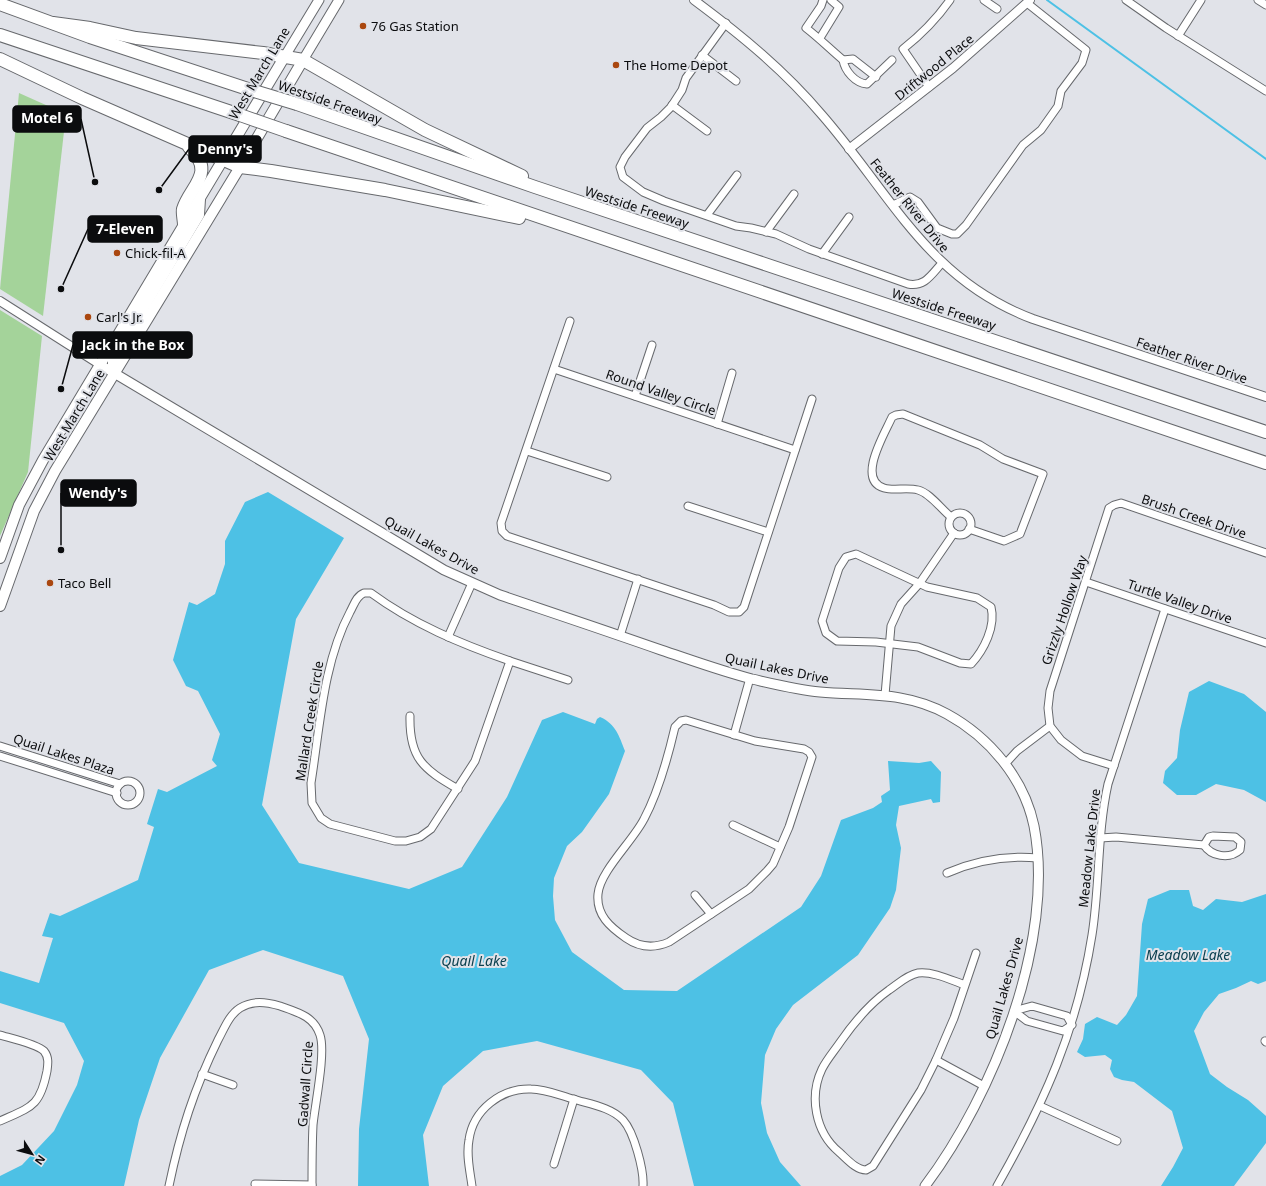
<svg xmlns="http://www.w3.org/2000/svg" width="1266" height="1186" viewBox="0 0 1266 1186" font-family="'Noto Sans',sans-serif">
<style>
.green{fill:#a4d39a}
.water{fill:#4dc1e5}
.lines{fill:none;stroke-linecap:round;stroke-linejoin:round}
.stream{stroke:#4dc1e5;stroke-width:2}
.minor-casing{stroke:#67696d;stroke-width:9}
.tertiary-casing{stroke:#67696d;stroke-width:10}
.secondary-casing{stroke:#67696d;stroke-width:11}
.primary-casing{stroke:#67696d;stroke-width:12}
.motorway-casing{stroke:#67696d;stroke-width:14}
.minor{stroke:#fff;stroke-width:7}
.tertiary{stroke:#fff;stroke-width:8}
.secondary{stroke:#fff;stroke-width:9}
.primary{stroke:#fff;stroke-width:10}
.motorway{stroke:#fff;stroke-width:12}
.motorway-bridge-casing{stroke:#67696d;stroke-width:14;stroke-linecap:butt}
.motorway-bridge{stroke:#fff;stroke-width:12}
.poi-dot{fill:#aa470f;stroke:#e1e3e9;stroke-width:1.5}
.labels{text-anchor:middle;stroke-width:4;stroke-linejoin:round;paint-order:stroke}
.poi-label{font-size:13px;fill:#0b0c0e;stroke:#e1e3e9;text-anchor:start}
.street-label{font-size:13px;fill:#0b0c0e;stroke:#e1e3e9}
.water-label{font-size:14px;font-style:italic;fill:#0b404f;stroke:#e1e3e9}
.leader{fill:none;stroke:#0b0c0e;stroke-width:1.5}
.callout-dot{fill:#0b0c0e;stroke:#e1e3e9;stroke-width:1.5}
.callout{fill:#0b0c0e;stroke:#0b0c0e;stroke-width:1.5}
.callout-label{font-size:14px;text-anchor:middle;font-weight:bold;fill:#fff}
</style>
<rect width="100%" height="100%" fill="#e1e3e9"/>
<g class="green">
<path d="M 19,93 L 66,114 L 43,316 L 0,289 Z"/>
<path d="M 0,310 L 42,336 L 28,472 L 0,536 Z"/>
</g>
<g class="water">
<path d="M 268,492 L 344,538 L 296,619 L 262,805 L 299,863 L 409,889 L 462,867 L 507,797 L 542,720 L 563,712 L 595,724 L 597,719 L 600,717 C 616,724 619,736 625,751 L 609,794 L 582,832 L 567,846 L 554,878 L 553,896 L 555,920 L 572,952 L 624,990 L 677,991 L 801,907 L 821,876 L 841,820 L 873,808 L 882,802 L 881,796 L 890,790 L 888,761 L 919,763 L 931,761 L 941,772 L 940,802 L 933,803 L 931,799 L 899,806 L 896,825 L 901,848 L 896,890 L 890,908 L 858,955 L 793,1005 L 776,1029 L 765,1055 L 761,1103 L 767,1133 L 780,1162 L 801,1186 L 694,1186 L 673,1103 L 641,1070 L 537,1041 L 483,1051 L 443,1086 L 423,1135 L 429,1186 L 358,1186 L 359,1129 L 369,1039 L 343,976 L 263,950 L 209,970 L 160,1058 L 139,1120 L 124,1186 L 0,1186 L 0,1176 L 22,1165 L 54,1131 L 77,1085 L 84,1061 L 64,1023 L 0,1003 L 0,971 L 39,983 L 53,938 L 42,936 L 50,913 L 60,916 L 138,880 L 154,827 L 147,824 L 158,789 L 167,792 L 217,766 L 212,760 L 220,734 L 198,691 L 186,686 L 173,660 L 189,602 L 197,605 L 215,594 L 225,564 L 225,541 L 245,502 Z"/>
<path d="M 1209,681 L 1244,694 L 1266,712 L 1266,802 L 1244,790 L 1216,784 L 1196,795 L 1177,795 L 1163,783 L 1165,771 L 1177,758 L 1180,730 L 1189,692 Z"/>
<path d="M 1170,890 L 1189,890 L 1193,906 L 1203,910 L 1216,899 L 1242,902 L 1266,894 L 1266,981 L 1258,984 L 1251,981 L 1236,988 L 1219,994 L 1204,1012 L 1194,1031 L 1210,1074 L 1227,1087 L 1248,1100 L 1266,1116 L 1266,1143 L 1234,1186 L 1161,1186 L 1173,1167 L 1183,1148 L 1172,1111 L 1134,1082 L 1122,1080 L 1114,1077 L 1110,1069 L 1112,1060 L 1105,1055 L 1085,1057 L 1077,1052 L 1083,1039 L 1085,1024 L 1097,1017 L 1117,1025 L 1126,1015 L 1137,996 L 1142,924 L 1148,899 Z"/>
</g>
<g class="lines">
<path class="stream" d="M 1047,0 L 1266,159"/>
<defs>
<g id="minor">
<path d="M 823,0 L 821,6 L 806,28 C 819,38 830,49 843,60 C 845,71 855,83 867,84 L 892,60"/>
<path d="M 984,0 L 997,9"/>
<path d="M 1126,0 L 1166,28 L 1266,91"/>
<path d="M 1258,0 L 1266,5"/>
<path d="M 726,23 L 686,78 L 682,90 L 671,107 L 661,117 L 647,128 L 625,157 L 620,167 L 623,177 L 643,192 L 664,201 L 736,226 L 751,228 L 776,234 L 809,249 L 908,284 C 925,287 931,275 942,263"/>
<path d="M 1178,36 L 1201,0"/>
<path d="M 820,38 L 839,7 L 831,0"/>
<path d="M 702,55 L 736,81"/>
<path d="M 843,60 L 853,59 L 876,77"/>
<path d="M 929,87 L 903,49 C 922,34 936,20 950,0"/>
<path d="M 672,105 L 707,131"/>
<path d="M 893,205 L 910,197 L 918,202 L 937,228 L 952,234 L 957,234 L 966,225 L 1023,145 L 1041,130 L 1058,106 L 1061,91 L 1082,63 L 1086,50 L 1027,3"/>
<path d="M 707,215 L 737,175"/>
<path d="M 766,232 L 794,194"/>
<path d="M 822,254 L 849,217"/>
<path d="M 570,321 L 501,523 L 502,531 L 507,536 L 714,605 L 729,612 L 739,612 L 744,607 L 812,399"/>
<path d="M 554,369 L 795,450"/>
<path d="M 635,396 L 652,345"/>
<path d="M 717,424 L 732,373"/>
<path d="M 527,451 L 607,477"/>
<path d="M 688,506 L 768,532"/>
<circle cx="960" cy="524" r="11"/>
<path d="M 951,517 C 941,509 930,493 918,490 C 907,487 894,491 884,488 C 856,480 885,433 892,417 L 896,415 L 903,414 L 980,445 L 1003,459 L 1043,474 L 1020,534 L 1004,541 L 969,529"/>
<path d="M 856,554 L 927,587 L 977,598 L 991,607 C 996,626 984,650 971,664 L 960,663 L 918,647 L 876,642 L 837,641 L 826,633 L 822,621 L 839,568 L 846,557 Z"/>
<path d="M 1086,582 L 1266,643"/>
<path d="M 364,593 L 371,593 C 413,624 461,644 510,661 L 475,761 L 431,829 L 420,837 L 406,841 L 395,841 L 330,824 L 321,818 L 312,803 L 311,783 C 320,727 323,663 350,612 C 354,605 356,596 364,593 Z"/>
<path d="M 620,636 L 638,579"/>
<path d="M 448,637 L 472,583"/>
<path d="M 510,661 L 568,680"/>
<path d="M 885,695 L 891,626 L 901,604 L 919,584 L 954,533"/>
<path d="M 410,716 C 409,758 423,769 458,789"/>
<path d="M 686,720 L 755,741 L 804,749 L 809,752 L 812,757 L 789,827 L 773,864 L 767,871 L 749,889 L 669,942 C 653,949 639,947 626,938 C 610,927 596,915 598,894 C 600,871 633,841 644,819 C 659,791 668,757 675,727 L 681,721 Z"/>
<path d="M 734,735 L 750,678"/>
<path d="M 0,746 L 120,784"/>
<path d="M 0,756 L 117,793"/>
<path d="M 1006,763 L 1017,751 L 1050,726"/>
<path d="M 1114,766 L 1082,756 L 1061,740 L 1050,726 L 1048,708 L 1050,691 L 1109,508 L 1114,505 L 1121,503 L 1266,553"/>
<circle cx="128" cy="793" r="12"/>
<path d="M 733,825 L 780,847"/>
<path d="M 1213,836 L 1235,837 L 1241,842 L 1240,850 C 1229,860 1211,856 1204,845 L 1209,837 Z"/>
<path d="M 1100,838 L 1116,837 L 1204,845"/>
<path d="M 947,873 C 977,860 1005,855 1038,858"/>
<path d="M 695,895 L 711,914"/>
<path d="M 965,985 C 951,980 932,971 918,973 C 907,975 898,984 889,990 C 869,1004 855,1021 841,1041 C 835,1050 827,1059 822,1069 C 809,1096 815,1132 839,1152 C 847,1159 856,1170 866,1170 L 873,1166 L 921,1090 L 936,1060 L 954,1018 L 976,953"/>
<path d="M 1032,1006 L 1067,1016 L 1072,1025 L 1063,1031 L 1027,1021 L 1014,1011 Z"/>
<path d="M 0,1035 C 10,1038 37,1044 44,1051 C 49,1057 48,1064 47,1071 C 40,1107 31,1107 0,1121"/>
<path d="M 1265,1041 L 1266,1042"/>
<path d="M 936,1060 L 984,1086"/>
<path d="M 202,1074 L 233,1085"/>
<path d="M 1040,1106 L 1117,1141"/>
<path d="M 554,1164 L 574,1099"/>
<path d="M 255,1184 L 312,1185"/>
<path d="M 169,1186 C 180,1133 194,1089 218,1040 C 224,1029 229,1015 240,1008 C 253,1000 266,1002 280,1006 C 297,1012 314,1016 320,1035 C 326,1053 315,1104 313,1125 C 312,1146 312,1166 312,1186"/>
<path d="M 472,1186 C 470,1171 466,1155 469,1140 C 473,1110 501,1088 531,1089 C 545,1089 559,1095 573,1099 C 589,1104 611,1107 623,1120 C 634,1132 644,1170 643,1186"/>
<path d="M 997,1186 C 1044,1103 1077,1030 1092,935 C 1100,885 1097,834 1108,784 L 1165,609"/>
</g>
<g id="tertiary">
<path d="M 694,0 C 741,35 784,70 822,115 C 891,194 928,280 1033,319 L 1266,397"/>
<path d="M 849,149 L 953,68 L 1030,0"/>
<path d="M 0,301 L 99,364"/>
</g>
<g id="secondary">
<path d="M 285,56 L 319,0"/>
<path d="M 303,60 L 339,0"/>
<path d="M 99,364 L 424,558 L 444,570 L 500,595 C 553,613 607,631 661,650 C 691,660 721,671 752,679 C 774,684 798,690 820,692 C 866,696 905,691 947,714 C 989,737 1024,778 1034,826 C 1056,939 993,1096 925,1186"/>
</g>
<g id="primary">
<path d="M 116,373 L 113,365 L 113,359 L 199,215 L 200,199"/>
<path d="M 0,558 L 19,505 L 43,460 L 285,56"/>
<path d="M 0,606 L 34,511 L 55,471 L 240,167 L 303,60"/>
</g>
<g id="motorway">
<path d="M 0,4 L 90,37 L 254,91"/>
<path d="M 53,23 L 90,28 L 136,38 L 263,53 L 303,60 L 425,130 L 522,176"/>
<path d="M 0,35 L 240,115"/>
<path d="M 0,59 L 82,98 L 240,167 L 271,171 L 385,190 L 519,218"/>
<path d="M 297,104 L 535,187 L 1266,432"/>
<path d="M 286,131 L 1266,463"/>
<path d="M 184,225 C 184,220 182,213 183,209 C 190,186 217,173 189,147"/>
</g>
</defs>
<use href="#minor" class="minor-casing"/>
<use href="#tertiary" class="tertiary-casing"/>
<use href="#secondary" class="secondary-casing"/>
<use href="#primary" class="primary-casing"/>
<use href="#motorway" class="motorway-casing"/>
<use href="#minor" class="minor"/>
<use href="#tertiary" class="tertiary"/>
<use href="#secondary" class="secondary"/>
<use href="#primary" class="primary"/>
<use href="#motorway" class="motorway"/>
<defs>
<g id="motorway-bridge">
<path d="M 254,91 L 297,104"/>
<path d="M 240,115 L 286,131"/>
</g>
</defs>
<use href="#motorway-bridge" class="motorway-bridge-casing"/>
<use href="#motorway-bridge" class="motorway-bridge"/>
</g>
<g class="poi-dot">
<circle cx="363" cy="26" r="4"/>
<circle cx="616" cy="65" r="4"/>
<circle cx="117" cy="253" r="4"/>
<circle cx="88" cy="317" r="4"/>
<circle cx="50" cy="583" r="4"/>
</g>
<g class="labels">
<g class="poi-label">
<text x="371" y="31">76 Gas Station</text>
<text x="624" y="70">The Home Depot</text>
<text x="125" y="258">Chick-fil-A</text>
<text x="96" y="322">Carl's Jr.</text>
<text x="58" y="588">Taco Bell</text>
</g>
<g class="street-label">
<text transform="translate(934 67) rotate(-39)" y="5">Driftwood Place</text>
<text transform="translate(259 73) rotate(-59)" y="5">West March Lane</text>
<text transform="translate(330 102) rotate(19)" y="5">Westside Freeway</text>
<text transform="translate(910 205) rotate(51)" y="5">Feather River Drive</text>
<text transform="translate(637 207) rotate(18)" y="5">Westside Freeway</text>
<text transform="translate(944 309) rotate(18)" y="5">Westside Freeway</text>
<text transform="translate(1192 360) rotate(19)" y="5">Feather River Drive</text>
<text transform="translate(661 392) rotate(19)" y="5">Round Valley Circle</text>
<text transform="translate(74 415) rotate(-59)" y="5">West March Lane</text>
<text transform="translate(1194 516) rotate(19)" y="5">Brush Creek Drive</text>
<text transform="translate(432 545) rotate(29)" y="5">Quail Lakes Drive</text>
<text transform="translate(1180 601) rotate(19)" y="5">Turtle Valley Drive</text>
<text transform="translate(1064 610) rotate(-71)" y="5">Grizzly Hollow Way</text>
<text transform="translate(777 668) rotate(12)" y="5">Quail Lakes Drive</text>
<text transform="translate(309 721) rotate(-81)" y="5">Mallard Creek Circle</text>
<text transform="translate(64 754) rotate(18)" y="5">Quail Lakes Plaza</text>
<text transform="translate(1089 848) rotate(-84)" y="5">Meadow Lake Drive</text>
<text transform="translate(1004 988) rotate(-74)" y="5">Quail Lakes Drive</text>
<text transform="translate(305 1084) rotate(-86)" y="5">Gadwall Circle</text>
</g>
<g class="water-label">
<text x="1188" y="960">Meadow Lake</text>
<text x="474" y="966">Quail Lake</text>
</g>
</g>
<path class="leader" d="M95 182L81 119M159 190L189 149M61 289L88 229M61 389L73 345M61 550L61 493"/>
<g class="callout-dot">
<circle cx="95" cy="182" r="4"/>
<circle cx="159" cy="190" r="4"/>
<circle cx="61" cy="289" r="4"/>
<circle cx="61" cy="389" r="4"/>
<circle cx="61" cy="550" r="4"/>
</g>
<g class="callout">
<rect x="13" y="106" width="68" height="26" rx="4"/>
<rect x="189" y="136" width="72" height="26" rx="4"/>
<rect x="88" y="216" width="74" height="26" rx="4"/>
<rect x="73" y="332" width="119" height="26" rx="4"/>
<rect x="61" y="480" width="75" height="26" rx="4"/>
</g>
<g class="callout-label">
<text x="47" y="123">Motel 6</text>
<text x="225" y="154">Denny's</text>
<text x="125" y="234">7-Eleven</text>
<text x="133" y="350">Jack in the Box</text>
<text x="98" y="498">Wendy's</text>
</g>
<g transform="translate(32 1154) rotate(126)" stroke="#e1e3e9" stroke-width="3" paint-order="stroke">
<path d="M0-3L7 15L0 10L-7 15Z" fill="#0b0c0e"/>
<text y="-6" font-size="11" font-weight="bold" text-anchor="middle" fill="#0b0c0e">N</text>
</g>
</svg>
